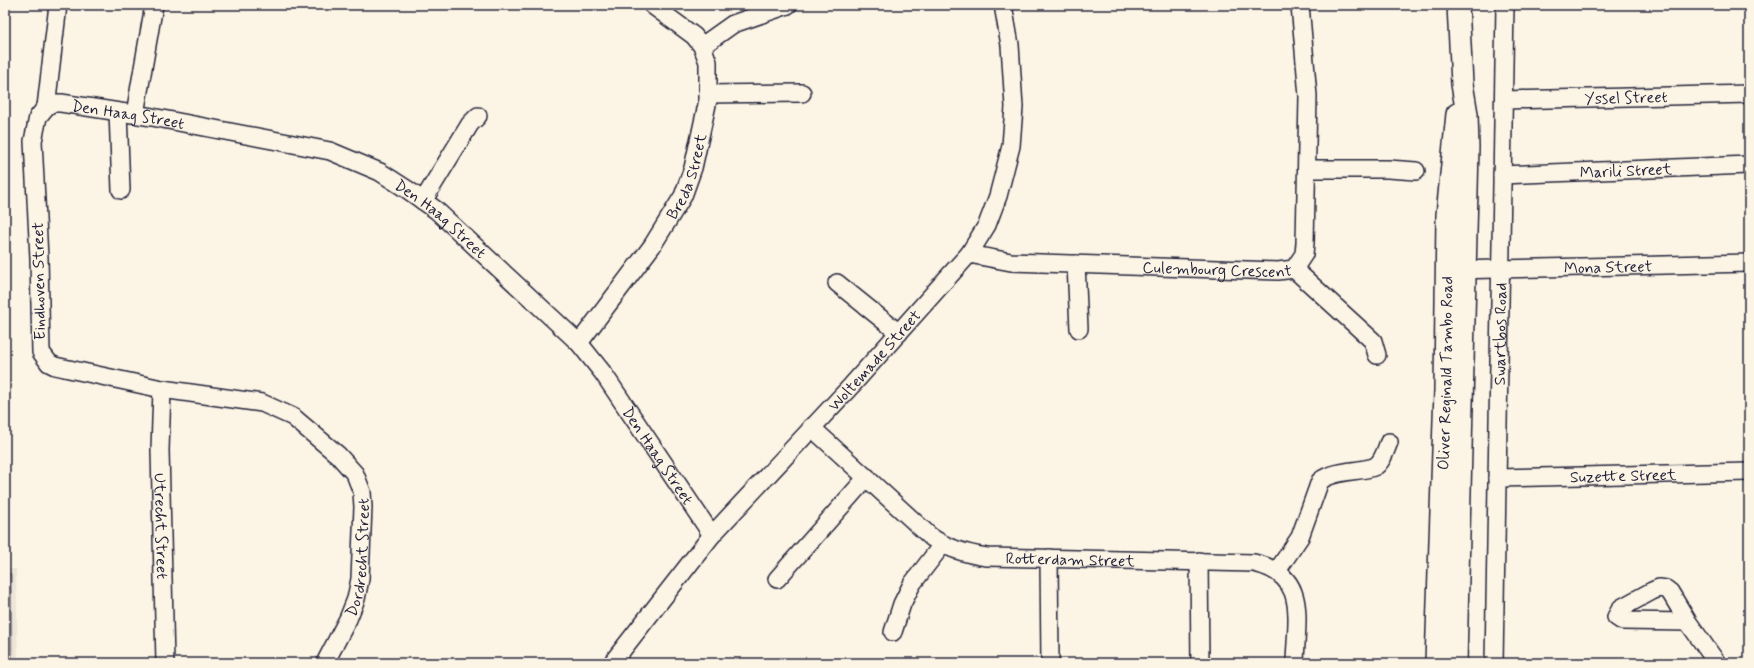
<svg xmlns="http://www.w3.org/2000/svg" width="1754" height="668" viewBox="0 0 1754 668" font-family="Mynerve,sans-serif">
<style>
.built{fill:#ece5d8}
.green{fill:#dcd6cc;stroke:#7f7c84}
.lines{fill:none;stroke-linecap:round;stroke-linejoin:round}
.minor-casing{stroke:#22223b;stroke-width:20}
.major-casing{stroke:#22223b;stroke-width:24}
.minor{stroke:#fcf5e5;stroke-width:17}
.major{stroke:#fcf5e5;stroke-width:21}
.labels{text-anchor:middle;stroke-width:3;stroke-linejoin:round;paint-order:stroke}
.street-label{font-size:16px;fill:#22223b;stroke:#fcf5e5}
</style>
<rect width="100%" height="100%" fill="#fcf5e5"/>
<filter id="ink" filterUnits="userSpaceOnUse"><feTurbulence type="fractalNoise" baseFrequency=".025" numOctaves="2"/><feDisplacementMap in="SourceGraphic" scale="8" xChannelSelector="R" yChannelSelector="G"/><feConvolveMatrix kernelMatrix="1 2 1 2 8 2 1 2 1" color-interpolation-filters="sRGB"/></filter>
<g filter="url(#ink)">
<path class="built" d="M 5,569 L 16,569 L 18,663 L 5,663 Z"/>
<path class="green" d="M 5,574 L 11,574 L 12,663 L 5,663 Z"/>
<g class="lines">
<defs>
<g id="minor">
<path d="M 702,46 L 733,24 L 788,5"/>
<path d="M 708,94 L 802,93"/>
<path id="s1" d="M 1504,100 L 1749,94"/>
<path d="M 46,107 L 58,5"/>
<path d="M 118,112 L 121,190"/>
<path d="M 135,114 L 154,5"/>
<path d="M 1307,169 L 1388,169 L 1416,171"/>
<path id="s2" d="M 1502,175 L 1749,165"/>
<path d="M 423,201 L 470,124 L 478,116"/>
<path id="s3" d="M 969,254 L 1011,262 L 1278,271 L 1294,269 L 1304,254 L 1305,243 L 1308,96 L 1300,5"/>
<path d="M 1076,264 L 1079,329"/>
<path d="M 1294,269 L 1373,341 L 1377,355"/>
<path id="s4" d="M 1453,270 L 1749,263"/>
<path d="M 837,283 L 899,333"/>
<path id="s5" d="M 579,343 L 652,246 L 683,196 L 693,168 L 708,100 L 708,62 L 702,46 L 694,36 L 652,5"/>
<path id="s6" d="M 162,389 L 160,450 L 165,663"/>
<path id="s7" d="M 811,427 L 931,537 C 948,549 966,554 987,557 L 1254,563 C 1309,575 1296,619 1295,663"/>
<path id="s8" d="M 1497,478 L 1749,472"/>
<path d="M 1049,558 L 1050,663"/>
<path d="M 1199,561 L 1200,663"/>
<path d="M 1277,571 L 1300,537 L 1320,481 C 1336,468 1370,473 1378,464 C 1384,458 1386,449 1389,442"/>
<path d="M 777,579 L 867,477"/>
<path d="M 1688,622 L 1622,621 L 1616,617 L 1621,608 L 1652,591 L 1659,588 L 1666,589 L 1670,592 L 1688,622 L 1717,663"/>
<path d="M 893,632 L 902,604 L 912,584 L 942,545"/>
<path id="s9" d="M 325,663 L 348,619 L 356,599 L 360,579 L 363,507 L 362,492 L 355,474 L 338,455 L 293,417 L 262,403 L 162,389 L 55,366 L 49,363 L 41,352 L 39,258 L 33,141 L 38,117 L 46,107 L 52,103 L 61,103 L 152,117 L 330,151 L 380,172 L 408,190 L 436,210 L 579,343 L 603,373 L 712,535"/>
<path id="s10" d="M 612,663 L 712,535 L 852,385 L 950,275 L 969,254 L 987,225 L 998,196 L 1011,146 L 1014,107 L 1010,45 L 1003,5"/>
<path id="s11" d="M 1494,663 L 1505,5"/>
</g>
<g id="major">
<path id="s12" d="M 1436,663 L 1445,390 L 1447,215 L 1457,114"/>
<path d="M 1456,663 L 1468,147 L 1467,114 L 1462,84 L 1458,5"/>
</g>
</defs>
<use href="#minor" class="minor-casing"/>
<use href="#major" class="major-casing"/>
<use href="#minor" class="minor"/>
<use href="#major" class="major"/>
</g>
</g>
<g class="labels">
<g class="street-label">
<text dy="6" stroke="none"><textPath href="#s1" startOffset="122">Yssel Street</textPath></text>
<text dy="6" stroke="none"><textPath href="#s9" startOffset="880">Den Haag Street</textPath></text>
<text dy="6" stroke="none"><textPath href="#s2" startOffset="124">Marili Street</textPath></text>
<text dy="6" stroke="none"><textPath href="#s5" startOffset="200">Breda Street</textPath></text>
<text dy="6" stroke="none"><textPath href="#s9" startOffset="1216">Den Haag Street</textPath></text>
<text dy="6" stroke="none"><textPath href="#s3" startOffset="249">Culembourg Crescent</textPath></text>
<text dy="6" stroke="none"><textPath href="#s4" startOffset="155">Mona Street</textPath></text>
<text transform="translate(38 281) rotate(-91)" y="6">Eindhoven Street</text>
<text dy="6" stroke="none"><textPath href="#s11" startOffset="329">Swartbos Road</textPath></text>
<text dy="6" stroke="none"><textPath href="#s10" startOffset="401">Woltemade Street</textPath></text>
<text dy="6" stroke="none"><textPath href="#s12" startOffset="290">Oliver Reginald Tambo Road</textPath></text>
<text dy="6" stroke="none"><textPath href="#s9" startOffset="1540">Den Haag Street</textPath></text>
<text dy="6" stroke="none"><textPath href="#s8" startOffset="126">Suzette Street</textPath></text>
<text dy="6" stroke="none"><textPath href="#s6" startOffset="137">Utrecht Street</textPath></text>
<text dy="6" stroke="none"><textPath href="#s9" startOffset="113">Dordrecht Street</textPath></text>
<text dy="6" stroke="none"><textPath href="#s7" startOffset="306">Rotterdam Street</textPath></text>
</g>
</g>
<rect width="1754" height="668" fill="none" stroke="#fcf5e5" stroke-width="20"/>
<rect x="10" y="10" width="1734" height="648" fill="none" stroke="#22223b" stroke-width="1.5" filter="url(#ink)"/>
</svg>
